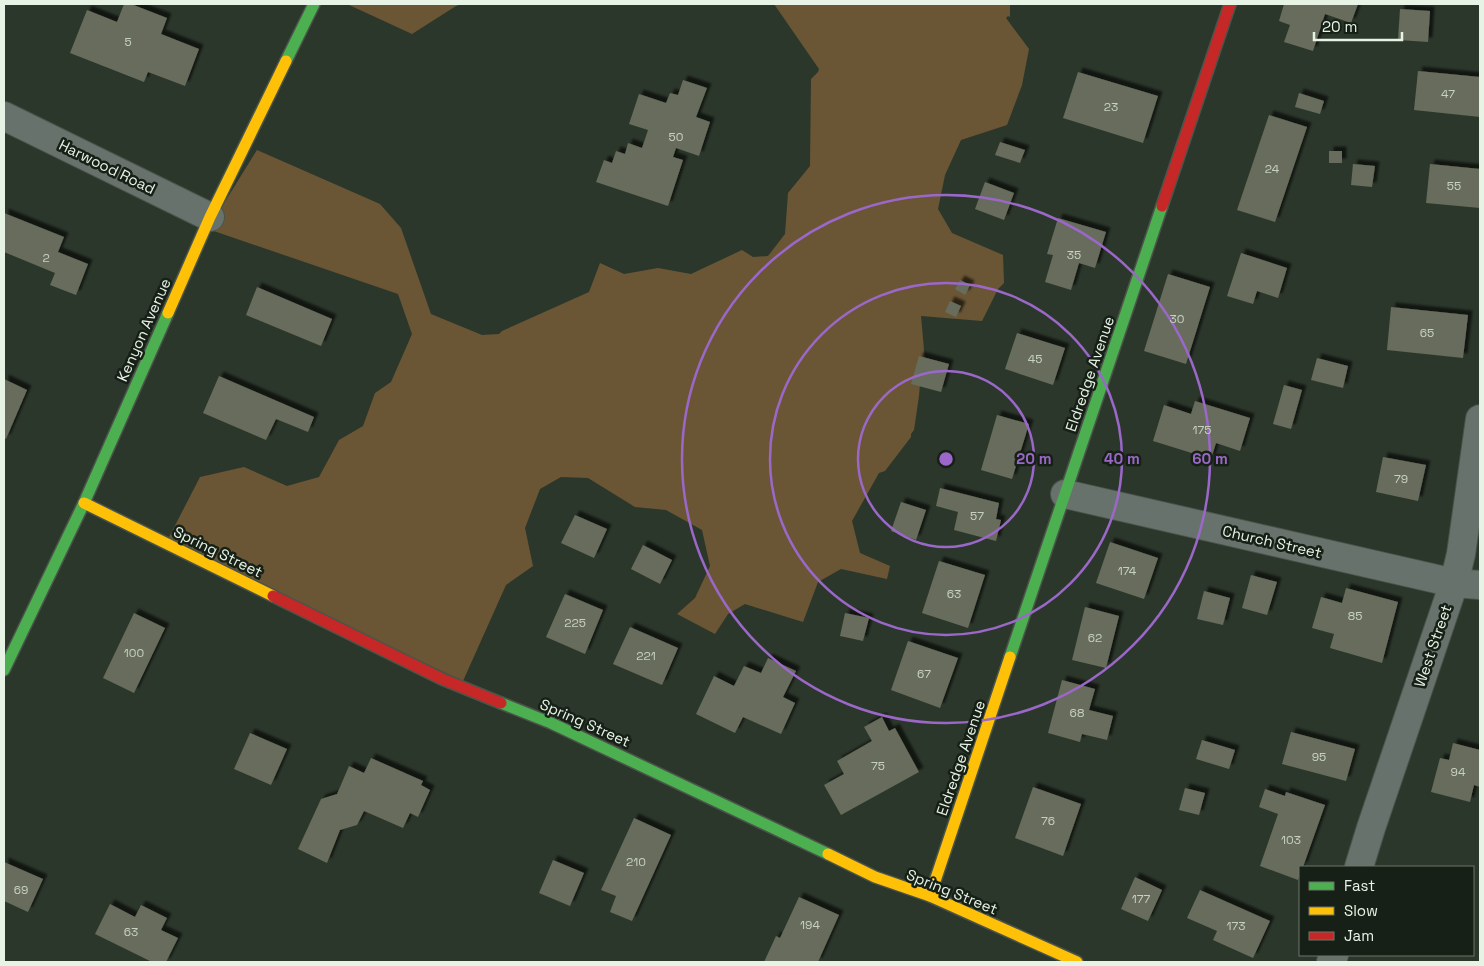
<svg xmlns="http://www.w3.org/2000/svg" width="1484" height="966" viewBox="0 0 1484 966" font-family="'Space Grotesk',sans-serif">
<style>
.green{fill:#6a5635}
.building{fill:#676c5b;filter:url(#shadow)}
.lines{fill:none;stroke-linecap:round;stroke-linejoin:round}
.street-casing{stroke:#4b544a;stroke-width:30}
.fast-casing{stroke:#4b544a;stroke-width:14}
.slow-casing{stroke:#4b544a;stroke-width:14}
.jam-casing{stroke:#4b544a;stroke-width:14}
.street{stroke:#68726d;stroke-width:28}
.fast{stroke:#4caf50;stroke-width:11}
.slow{stroke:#ffc107;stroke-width:11}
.jam{stroke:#c62828;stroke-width:11}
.ring{fill:none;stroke:#9b68ca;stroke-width:2.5}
.labels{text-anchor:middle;stroke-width:5;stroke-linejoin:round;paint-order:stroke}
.number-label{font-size:12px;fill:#c6d1c2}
.street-label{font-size:15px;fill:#e6f3e5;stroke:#172016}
.centre{fill:#9b68ca;stroke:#172016;stroke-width:2.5}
.ring-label{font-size:15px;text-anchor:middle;font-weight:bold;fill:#9b68ca;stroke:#172016;stroke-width:5;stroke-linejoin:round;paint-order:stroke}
</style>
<defs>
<filter id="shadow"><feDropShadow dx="4.5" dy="-4.5" stdDeviation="1" flood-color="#0009"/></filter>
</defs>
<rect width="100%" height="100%" fill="#2c372b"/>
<g class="green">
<path d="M 347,4 L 462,4 L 456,6 L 412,34 Z"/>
<path d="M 774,4 L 1010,4 L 1010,17 L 1008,16 L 1006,18 L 1029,49 L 1022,85 L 1007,125 L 961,140 L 945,175 L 938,209 L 952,233 L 1003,255 L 1004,283 L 998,289 L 982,321 L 921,316 L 925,361 L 921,371 L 919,396 L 914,430 L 911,434 L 911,437 L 885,471 L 879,473 L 852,521 L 860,553 L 890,566 L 887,579 L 841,569 L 818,582 L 803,622 L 745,604 L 728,614 L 715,634 L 677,614 L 695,598 L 710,566 L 702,530 L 666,510 L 635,507 L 588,478 L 561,477 L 540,489 L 525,528 L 533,566 L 506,585 L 463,681 L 166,543 L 200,477 L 244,467 L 287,486 L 319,477 L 339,440 L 363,426 L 375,393 L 391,382 L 412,334 L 398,294 L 208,229 L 257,150 L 380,204 L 401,228 L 431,314 L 482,335 L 499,334 L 502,331 L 589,292 L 600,263 L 624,274 L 658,268 L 691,274 L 742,250 L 753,257 L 768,256 L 785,234 L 788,193 L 810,166 L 811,79 L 818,72 L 819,69 Z"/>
</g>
<g class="building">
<path d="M 124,4 L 131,4 L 167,18 L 161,34 L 199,49 L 185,86 L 148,72 L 144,82 L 70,53 L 87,10 L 117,22 Z"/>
<path d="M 1284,4 L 1358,4 L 1351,23 L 1325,14 L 1313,51 L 1284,42 L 1290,25 L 1279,21 Z"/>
<path d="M 1400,9 L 1430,11 L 1428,42 L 1398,40 Z"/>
<path d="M 1418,71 L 1480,77 L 1480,117 L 1414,110 Z"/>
<path d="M 1078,72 L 1158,96 L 1143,143 L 1063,118 Z"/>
<path d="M 683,80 L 707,88 L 696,117 L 710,122 L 699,156 L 676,148 L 673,157 L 683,160 L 668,206 L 596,182 L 604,160 L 612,163 L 616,151 L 625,154 L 628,143 L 642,148 L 648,130 L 629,124 L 639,94 L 666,103 L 670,93 L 678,95 Z"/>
<path d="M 1299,93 L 1324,101 L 1320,114 L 1295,107 Z"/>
<path d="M 1269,115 L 1307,127 L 1275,222 L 1237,210 Z"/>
<path d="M 1000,142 L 1025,150 L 1020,163 L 995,155 Z"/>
<rect x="1329" y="151" width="13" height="12"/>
<path d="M 1353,164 L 1375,166 L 1372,187 L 1351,185 Z"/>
<path d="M 1430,164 L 1480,169 L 1480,208 L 1426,203 Z"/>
<path d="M 985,182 L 1014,193 L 1004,220 L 975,209 Z"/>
<path d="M 4,213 L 64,237 L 58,252 L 88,264 L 76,295 L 50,285 L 55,273 L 4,252 Z"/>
<path d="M 1058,218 L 1106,232 L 1095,268 L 1079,263 L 1071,290 L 1045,282 L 1053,255 L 1047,254 Z"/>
<path d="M 1241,253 L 1287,268 L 1278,298 L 1257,291 L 1253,304 L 1227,296 Z"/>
<path d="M 1168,274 L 1210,287 L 1186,364 L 1144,351 Z"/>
<path d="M 960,280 L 970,285 L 965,295 L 955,289 Z"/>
<path d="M 257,287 L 332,319 L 321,346 L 246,315 Z"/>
<path d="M 950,301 L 961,306 L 956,317 L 945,312 Z"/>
<path d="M 1391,307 L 1468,315 L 1463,358 L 1387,350 Z"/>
<path d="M 1017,333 L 1065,348 L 1053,385 L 1005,369 Z"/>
<path d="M 919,356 L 949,364 L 941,392 L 911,384 Z"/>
<path d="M 1317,358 L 1348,366 L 1343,388 L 1311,380 Z"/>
<path d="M 219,376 L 314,417 L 308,432 L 276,419 L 266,440 L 203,413 Z"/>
<path d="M 4,379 L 27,390 L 6,439 L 4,438 Z"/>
<path d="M 1284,385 L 1302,390 L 1291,429 L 1273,424 Z"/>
<path d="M 1195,401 L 1250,418 L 1240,451 L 1216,443 L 1211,459 L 1153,441 L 1164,405 L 1191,414 Z"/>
<path d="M 997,415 L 1029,424 L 1012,479 L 981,470 Z"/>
<path d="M 1383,457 L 1426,465 L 1418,501 L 1376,492 Z"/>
<path d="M 940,488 L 999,503 L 996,519 L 1001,520 L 996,541 L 954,530 L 958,512 L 936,506 Z"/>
<path d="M 901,502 L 926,510 L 916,540 L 891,531 Z"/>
<path d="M 575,515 L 607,529 L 594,558 L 561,543 Z"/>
<path d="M 1110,542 L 1158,558 L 1144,599 L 1096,583 Z"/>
<path d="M 643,545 L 672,560 L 660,584 L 631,569 Z"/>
<path d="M 939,561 L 985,575 L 968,628 L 922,613 Z"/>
<path d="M 1251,575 L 1277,582 L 1267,615 L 1242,608 Z"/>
<path d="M 1346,588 L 1398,602 L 1382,663 L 1330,648 L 1334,634 L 1312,628 L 1321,597 L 1342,603 Z"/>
<path d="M 1204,591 L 1230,598 L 1223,625 L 1197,619 Z"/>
<path d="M 565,594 L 603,610 L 585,654 L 546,637 Z"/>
<path d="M 1085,607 L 1119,616 L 1106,668 L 1072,660 Z"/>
<path d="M 134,613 L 165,628 L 134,693 L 103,678 Z"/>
<path d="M 845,613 L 869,618 L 863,641 L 840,636 Z"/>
<path d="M 630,627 L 678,648 L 662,685 L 613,664 Z"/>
<path d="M 908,641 L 958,658 L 940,708 L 891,690 Z"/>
<path d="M 768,658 L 796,671 L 783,697 L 795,703 L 781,734 L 743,717 L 735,733 L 696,714 L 714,676 L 734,686 L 744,666 L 761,673 Z"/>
<path d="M 1062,680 L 1095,689 L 1089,710 L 1113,716 L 1107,740 L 1082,734 L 1080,742 L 1048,733 Z"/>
<path d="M 882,717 L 889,731 L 895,728 L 919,772 L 841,815 L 824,785 L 844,774 L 837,761 L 872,741 L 864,727 Z"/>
<path d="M 1291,732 L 1355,749 L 1346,781 L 1282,764 Z"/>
<path d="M 250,733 L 287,749 L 271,785 L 234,769 Z"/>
<path d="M 1202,740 L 1235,750 L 1229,769 L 1196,759 Z"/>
<path d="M 1453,743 L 1480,750 L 1480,787 L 1474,785 L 1470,802 L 1431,792 L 1440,758 L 1449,760 Z"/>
<path d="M 371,758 L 423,781 L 421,785 L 430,790 L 418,817 L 410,813 L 403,828 L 364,811 L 357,825 L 340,830 L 327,863 L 298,849 L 321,799 L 337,794 L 349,766 L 364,773 Z"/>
<path d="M 1033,787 L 1081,804 L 1063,856 L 1015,838 Z"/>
<path d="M 1185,788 L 1205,793 L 1199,815 L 1179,810 Z"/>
<path d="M 1265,789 L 1285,796 L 1286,792 L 1325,805 L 1303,867 L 1300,867 L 1300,874 L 1298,880 L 1260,866 L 1278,814 L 1259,807 Z"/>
<path d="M 634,818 L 671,835 L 632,921 L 610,912 L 616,896 L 601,890 Z"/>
<path d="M 553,860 L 584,873 L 570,906 L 539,893 Z"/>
<path d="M 4,862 L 43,879 L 28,912 L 4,901 Z"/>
<path d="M 1135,877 L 1162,890 L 1148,921 L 1121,909 Z"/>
<path d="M 1200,890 L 1270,921 L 1253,958 L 1213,940 L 1217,931 L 1187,918 Z"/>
<path d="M 799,897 L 839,915 L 818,962 L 764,962 L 776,936 L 780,938 Z"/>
<path d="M 110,904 L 135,917 L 141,905 L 167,918 L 161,930 L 178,938 L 166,962 L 152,962 L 95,934 Z"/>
</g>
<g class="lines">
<defs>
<g id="street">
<path d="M 4,116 L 210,217"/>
<path d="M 1065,494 L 1454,583 L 1480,585"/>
<path d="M 1359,867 L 1371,828 L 1454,583 L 1461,554 L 1480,419"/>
<path d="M 1331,962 L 1334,955"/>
</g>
<g id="fast">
<path d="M 286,61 L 314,4"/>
<path d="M 1010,657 L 1162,206"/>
<path d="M 4,670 L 84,503 L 168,313"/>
<path d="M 501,703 L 551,723 L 828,854"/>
</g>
<g id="slow">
<path d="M 168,313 L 210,217 L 286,61"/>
<path d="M 84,503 L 273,596"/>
<path d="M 828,854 L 875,877 L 930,896 L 1077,962"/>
<path d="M 930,896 L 1010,657"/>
</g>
<g id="jam">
<path d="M 1162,206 L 1230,4"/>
<path d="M 273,596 L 442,679 L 501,703"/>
</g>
</defs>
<use href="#street" class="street-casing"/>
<use href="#fast" class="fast-casing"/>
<use href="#slow" class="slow-casing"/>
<use href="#jam" class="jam-casing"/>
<use href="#street" class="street"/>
<use href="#fast" class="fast"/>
<use href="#slow" class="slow"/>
<use href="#jam" class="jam"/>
</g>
<g class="ring">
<circle cx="946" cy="459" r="88"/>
<circle cx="946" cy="459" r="176"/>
<circle cx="946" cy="459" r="264"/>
</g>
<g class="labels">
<g class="number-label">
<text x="128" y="46">5</text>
<text x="1448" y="98">47</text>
<text x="1111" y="111">23</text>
<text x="676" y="141">50</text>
<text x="1272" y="173">24</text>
<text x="1454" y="190">55</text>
<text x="1074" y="259">35</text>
<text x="46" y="262">2</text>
<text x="1177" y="323">30</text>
<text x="1427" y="337">65</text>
<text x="1035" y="363">45</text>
<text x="1202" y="434">175</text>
<text x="1401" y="483">79</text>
<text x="977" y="520">57</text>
<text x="1127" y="575">174</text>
<text x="954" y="598">63</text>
<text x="1355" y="620">85</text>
<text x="575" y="627">225</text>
<text x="1095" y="642">62</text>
<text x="134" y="657">100</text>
<text x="646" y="660">221</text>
<text x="924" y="678">67</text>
<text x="1077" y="717">68</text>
<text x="1319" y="761">95</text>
<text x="878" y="770">75</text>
<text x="1458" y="776">94</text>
<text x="1048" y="825">76</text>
<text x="1291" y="844">103</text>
<text x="636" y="866">210</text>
<text x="21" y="894">69</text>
<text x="1141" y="903">177</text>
<text x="810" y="929">194</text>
<text x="1236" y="930">173</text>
<text x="131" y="936">63</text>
</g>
<g class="street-label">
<text transform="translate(107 167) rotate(26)" y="5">Harwood Road</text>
<text transform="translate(144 330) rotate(-66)" y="5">Kenyon Avenue</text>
<text transform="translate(1090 374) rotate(-71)" y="5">Eldredge Avenue</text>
<text transform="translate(1272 542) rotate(13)" y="5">Church Street</text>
<text transform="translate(218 552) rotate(26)" y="5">Spring Street</text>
<text transform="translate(1433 646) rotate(-71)" y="5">West Street</text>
<text transform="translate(585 723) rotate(24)" y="5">Spring Street</text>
<text transform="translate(961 758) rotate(-71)" y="5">Eldredge Avenue</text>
<text transform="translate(952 892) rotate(22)" y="5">Spring Street</text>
</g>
</g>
<circle cx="946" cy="459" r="8" class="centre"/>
<g class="ring-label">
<text x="1034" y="464">20 m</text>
<text x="1122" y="464">40 m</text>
<text x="1210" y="464">60 m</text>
</g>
<rect width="1484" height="966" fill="none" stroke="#e6f3e5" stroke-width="10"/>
<rect x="1299" y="866" width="175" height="90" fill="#172016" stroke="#6a7469"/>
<rect x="1309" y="882" width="25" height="8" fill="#4caf50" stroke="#6a7469"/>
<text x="1344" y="891" font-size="15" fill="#e6f3e5">Fast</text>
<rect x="1309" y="907" width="25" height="8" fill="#ffc107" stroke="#6a7469"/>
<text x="1344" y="916" font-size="15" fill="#e6f3e5">Slow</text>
<rect x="1309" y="932" width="25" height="8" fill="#c62828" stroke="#6a7469"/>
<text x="1344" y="941" font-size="15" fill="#e6f3e5">Jam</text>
<path d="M1314 32v8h88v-8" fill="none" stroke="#e6f3e5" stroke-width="2.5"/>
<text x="1322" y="32" font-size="15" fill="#e6f3e5" stroke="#172016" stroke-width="4" paint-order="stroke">20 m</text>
</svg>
